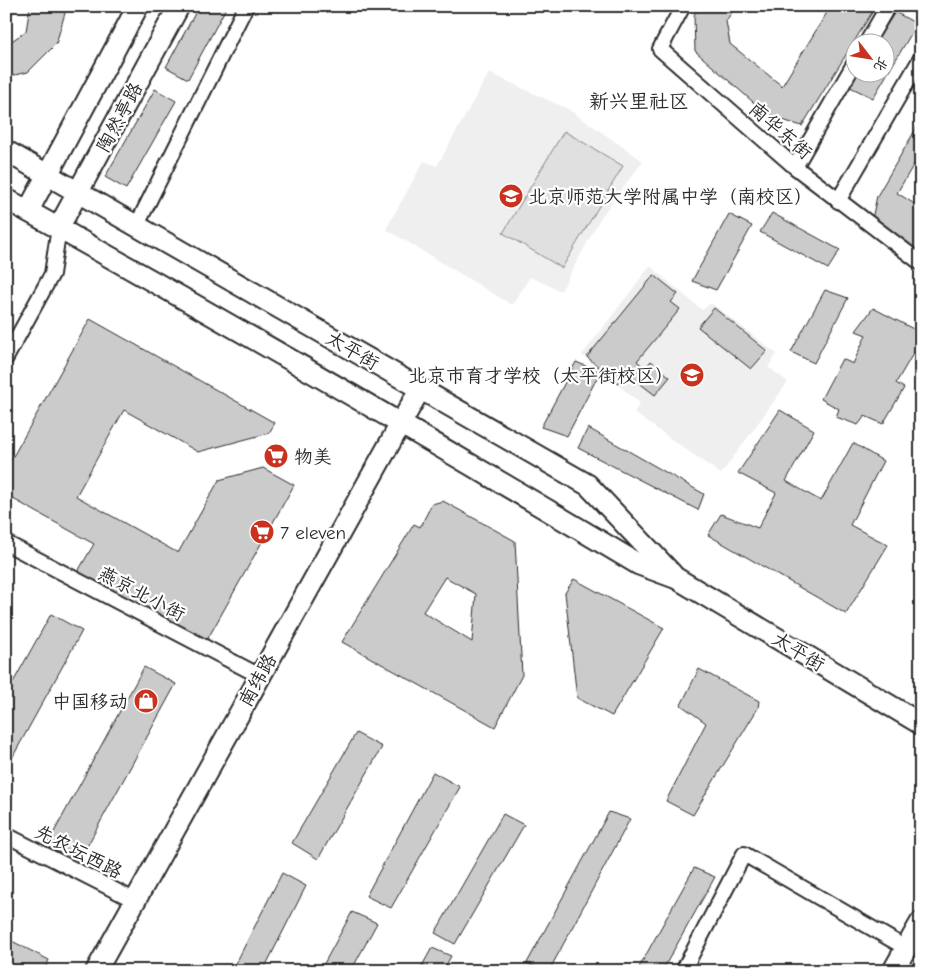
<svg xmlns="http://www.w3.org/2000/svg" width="927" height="977" viewBox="0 0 927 977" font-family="'Comic Neue','LXGW WenKai TC',sans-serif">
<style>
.built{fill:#efefef}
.green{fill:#e0e0e0;stroke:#868686}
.building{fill:#cbcbcb;stroke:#2b2b2b;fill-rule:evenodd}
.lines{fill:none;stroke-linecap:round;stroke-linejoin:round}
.street-casing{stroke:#2b2b2b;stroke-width:18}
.secondary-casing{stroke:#2b2b2b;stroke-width:24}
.street{stroke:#fff;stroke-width:14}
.secondary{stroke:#fff;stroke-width:20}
.labels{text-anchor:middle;stroke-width:4.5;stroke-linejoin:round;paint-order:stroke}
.street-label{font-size:19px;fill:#2b2b2b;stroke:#fff}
.poi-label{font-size:19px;fill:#2b2b2b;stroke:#fff;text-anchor:start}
.neighbourhood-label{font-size:20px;fill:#2b2b2b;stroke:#fff}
</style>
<rect width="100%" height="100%" fill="#fff"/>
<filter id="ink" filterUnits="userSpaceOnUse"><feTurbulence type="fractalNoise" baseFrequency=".02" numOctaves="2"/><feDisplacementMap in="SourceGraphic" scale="10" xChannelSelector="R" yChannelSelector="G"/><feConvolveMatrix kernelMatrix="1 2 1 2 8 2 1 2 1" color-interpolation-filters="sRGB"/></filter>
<g filter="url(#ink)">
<g class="built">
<path d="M 489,73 L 568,109 L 643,161 L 601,217 L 561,291 L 530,277 L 512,305 L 386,229 L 424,161 L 437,166 Z"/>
<path d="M 650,266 L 702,310 L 711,303 L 777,354 L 768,367 L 788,382 L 721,474 L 634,413 L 640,403 L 582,355 Z"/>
</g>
<path class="green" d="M 564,131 L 623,166 L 562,268 L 503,233 Z"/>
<g class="building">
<path d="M 30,6 L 67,6 L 56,44 L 28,72 L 6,77 L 6,45 L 26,31 Z"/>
<path d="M 199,6 L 227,6 L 188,79 L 166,67 Z"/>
<path d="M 699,6 L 736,6 L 726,21 L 730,44 L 782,86 L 831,6 L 876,6 L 802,126 L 769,116 L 695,51 L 694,15 Z"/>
<path d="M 895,12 L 917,24 L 873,98 L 848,86 L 857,72 L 884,72 L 884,42 L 876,42 Z"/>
<path d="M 155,89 L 176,101 L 126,189 L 105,177 Z"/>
<path d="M 921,120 L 921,152 L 897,193 L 921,208 L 921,254 L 872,219 L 877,196 Z"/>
<path d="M 772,213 L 840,250 L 828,269 L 760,232 Z"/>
<path d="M 729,214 L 752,226 L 716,290 L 692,281 Z"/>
<path d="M 654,275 L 678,294 L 671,302 L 680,309 L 637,361 L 645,368 L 651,361 L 670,377 L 655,395 L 629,375 L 617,383 L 587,357 Z"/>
<path d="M 825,290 L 848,298 L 814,363 L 791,352 Z"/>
<path d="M 714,308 L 767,351 L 751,369 L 698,327 Z"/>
<path d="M 873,308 L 921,333 L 921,355 L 914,352 L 896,383 L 904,388 L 883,424 L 865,416 L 858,425 L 836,417 L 839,409 L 821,399 L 842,359 L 853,364 L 866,335 L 856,331 Z"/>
<path d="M 90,319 L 275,423 L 269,433 L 198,452 L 124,410 L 76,496 L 178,553 L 219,480 L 263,468 L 294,485 L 207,640 L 171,620 L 169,624 L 77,573 L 94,544 L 6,495 L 6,469 Z"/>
<path d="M 576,362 L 600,372 L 567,436 L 541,427 Z"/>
<path d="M 780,410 L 814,430 L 786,481 L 821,501 L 853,443 L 883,461 L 850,525 L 888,545 L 846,614 L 708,535 L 721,514 L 758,528 L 776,493 L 738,473 Z"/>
<path d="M 588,428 L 704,494 L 698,510 L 578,448 Z"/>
<path d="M 443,501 L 515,541 L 522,675 L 495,727 L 342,642 L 414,524 L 420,527 L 432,504 ZM 445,577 L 476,594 L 472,642 L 423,612 Z"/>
<path d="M 574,579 L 664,628 L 612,716 L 577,698 L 565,593 Z"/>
<path d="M 51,614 L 82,631 L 6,769 L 6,695 Z"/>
<path d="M 144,667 L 176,684 L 79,861 L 48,843 Z"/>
<path d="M 699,669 L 759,701 L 758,708 L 693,815 L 666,801 L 706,723 L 681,705 Z"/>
<path d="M 356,733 L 382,747 L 318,859 L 292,843 Z"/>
<path d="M 433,772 L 460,787 L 391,908 L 366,896 Z"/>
<path d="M 609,812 L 630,819 L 549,971 L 543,971 L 527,963 Z"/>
<path d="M 503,814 L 524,825 L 455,944 L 435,933 Z"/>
<path d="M 694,868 L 715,877 L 662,971 L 637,971 Z"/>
<path d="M 282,873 L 306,886 L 263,971 L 240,971 L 234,967 Z"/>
<path d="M 352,912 L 377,923 L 351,971 L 320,971 Z"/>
<path d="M 6,938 L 49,960 L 44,971 L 6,971 Z"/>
<path d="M 432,948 L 451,956 L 443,971 L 419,971 Z"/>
</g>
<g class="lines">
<defs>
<g id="street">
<path d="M 683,6 L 660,49 L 795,167 L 921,263"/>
<path d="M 867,42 L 888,6"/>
<path d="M 795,167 L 854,64"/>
<path d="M 838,201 L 921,58"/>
<path d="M 137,225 L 246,6"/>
<path d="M 6,358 L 52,274 L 59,227"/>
<path d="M 6,543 L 260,676"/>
<path d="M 6,835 L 134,900"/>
<path d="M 683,971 L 744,854 L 906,948"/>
</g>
<g id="secondary">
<path d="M 6,151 L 588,485 L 672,574"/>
<path d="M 6,199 C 219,317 429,439 638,564 L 676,578 L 921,724"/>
<path d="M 28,211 L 138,6"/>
<path d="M 59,227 L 179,6"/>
<path d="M 96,971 L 420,389"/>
<path d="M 893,971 L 921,922"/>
</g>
</defs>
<use href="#street" class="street-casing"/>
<use href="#secondary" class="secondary-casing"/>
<use href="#street" class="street"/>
<use href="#secondary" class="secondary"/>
</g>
</g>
<defs>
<symbol id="school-disc" viewBox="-11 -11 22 22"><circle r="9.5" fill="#c8321e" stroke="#fff"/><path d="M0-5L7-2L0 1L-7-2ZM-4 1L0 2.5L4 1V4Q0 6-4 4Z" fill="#fff"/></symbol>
<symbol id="supermarket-disc" viewBox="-11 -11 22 22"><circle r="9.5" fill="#c8321e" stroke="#fff"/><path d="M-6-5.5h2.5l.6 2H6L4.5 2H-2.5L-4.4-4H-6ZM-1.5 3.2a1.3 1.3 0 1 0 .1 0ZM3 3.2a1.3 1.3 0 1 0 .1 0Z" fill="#fff"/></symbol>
<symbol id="shop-disc" viewBox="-11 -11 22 22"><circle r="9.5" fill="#c8321e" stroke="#fff"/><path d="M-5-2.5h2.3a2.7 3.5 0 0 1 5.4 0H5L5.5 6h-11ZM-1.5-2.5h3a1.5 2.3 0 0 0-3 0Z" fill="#fff"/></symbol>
</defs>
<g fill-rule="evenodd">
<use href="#school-disc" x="497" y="182" width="28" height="28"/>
<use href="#school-disc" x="678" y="361" width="28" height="28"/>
<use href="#supermarket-disc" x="262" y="442" width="28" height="28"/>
<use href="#supermarket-disc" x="248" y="518" width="28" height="28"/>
<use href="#shop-disc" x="132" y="687" width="28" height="28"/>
</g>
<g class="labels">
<g class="street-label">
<text transform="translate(119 117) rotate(-62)" y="7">陶然亭路</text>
<text transform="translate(781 130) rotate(41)" y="7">南华东街</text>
<text transform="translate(353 350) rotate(30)" y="7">太平街</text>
<text transform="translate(142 593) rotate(28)" y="7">燕京北小街</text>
<text transform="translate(799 651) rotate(31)" y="7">太平街</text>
<text transform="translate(257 680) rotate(-61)" y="7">南纬路</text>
<text transform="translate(79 851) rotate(27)" y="7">先农坛西路</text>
</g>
<g class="poi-label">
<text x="528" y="203">北京师范大学附属中学（南校区）</text>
<text x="674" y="382" text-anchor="end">北京市育才学校（太平街校区）</text>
<text x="294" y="463">物美</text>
<text x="280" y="539">7 eleven</text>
<text x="128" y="708" text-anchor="end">中国移动</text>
</g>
<g class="neighbourhood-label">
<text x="639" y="108">新兴里社区</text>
</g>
</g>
<rect width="927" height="977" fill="none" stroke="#fff" stroke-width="25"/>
<rect x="12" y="12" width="902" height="952" fill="none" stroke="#2b2b2b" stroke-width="2" filter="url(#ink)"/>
<g transform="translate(870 58) rotate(121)"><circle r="24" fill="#ffffff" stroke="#aaaaaa"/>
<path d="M0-4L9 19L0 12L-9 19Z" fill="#c8321e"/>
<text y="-8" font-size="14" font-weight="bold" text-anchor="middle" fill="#2b2b2b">北</text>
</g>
</svg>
